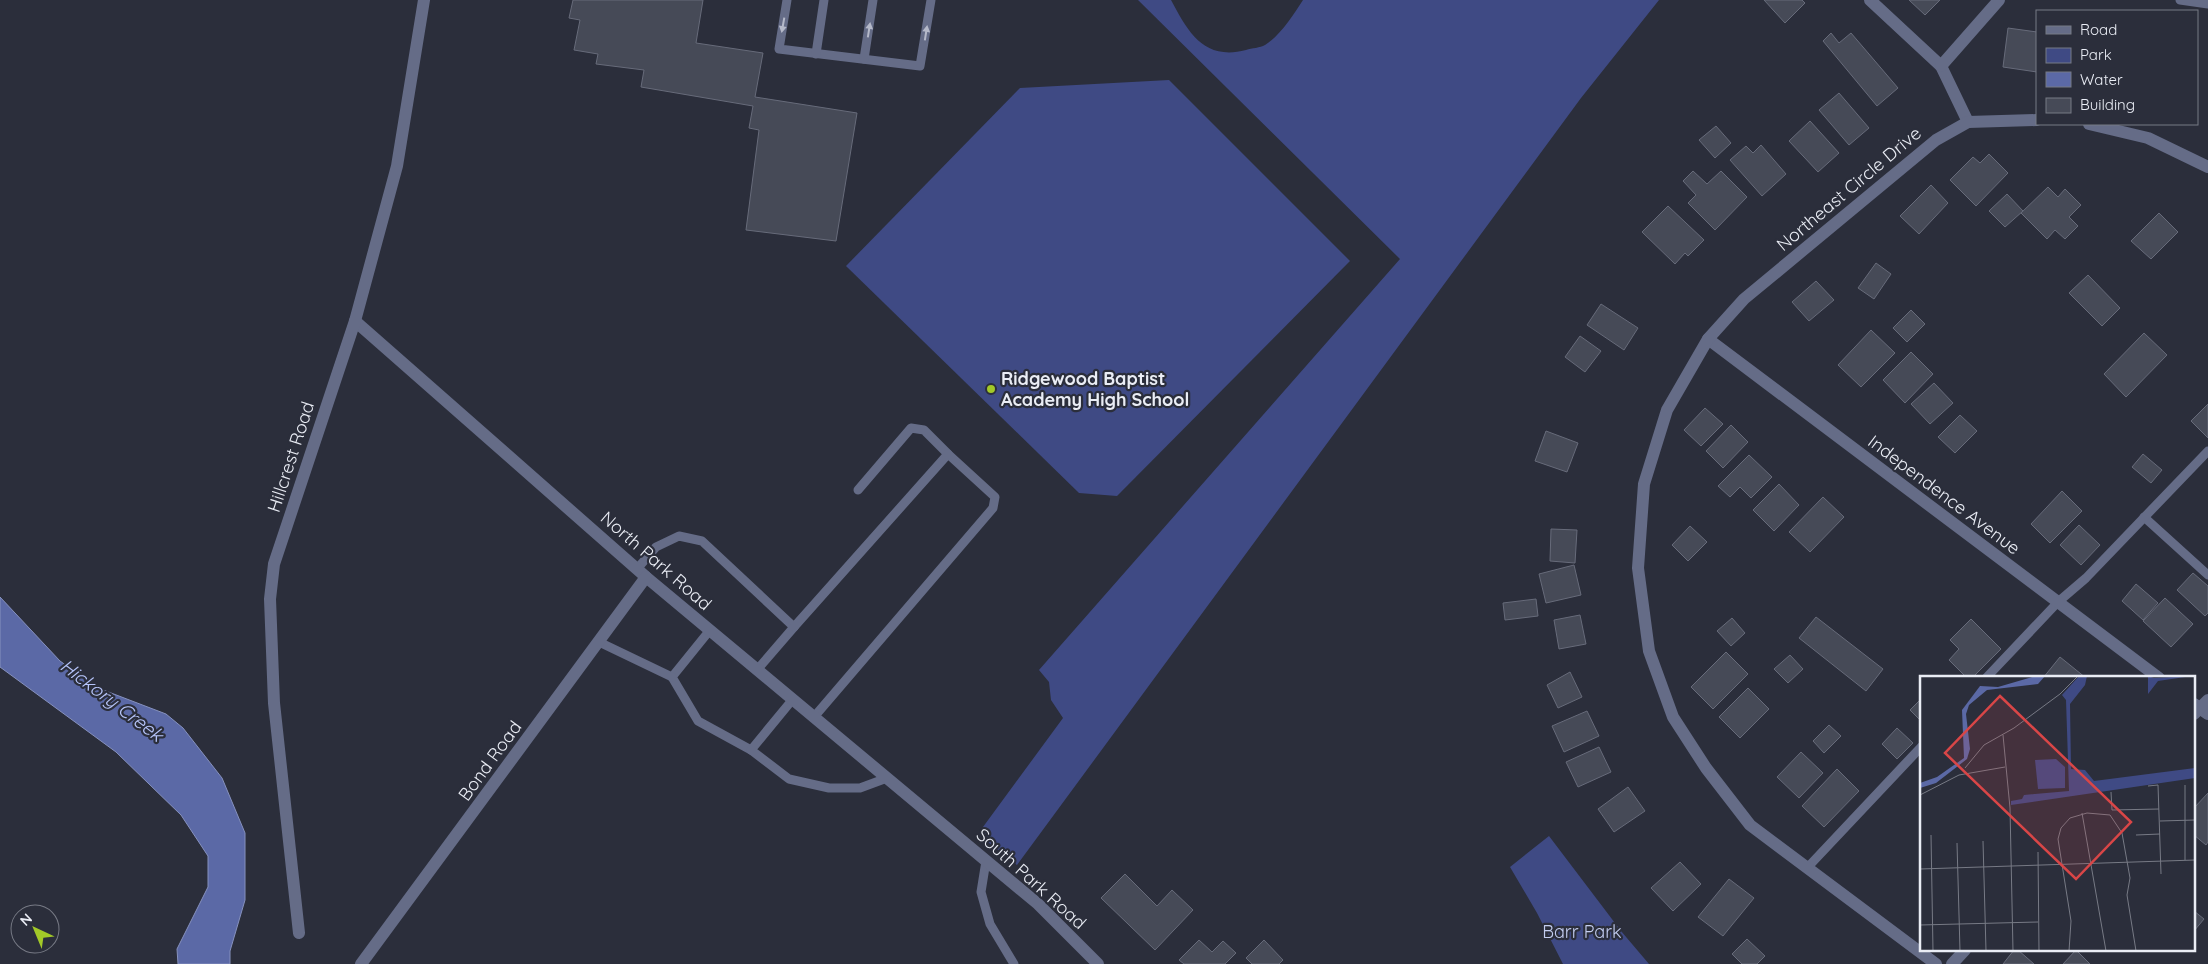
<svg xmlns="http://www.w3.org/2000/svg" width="2208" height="964" viewBox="0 0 2208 964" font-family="Quicksand,sans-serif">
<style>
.green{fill:#3f4a84}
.water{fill:#5b69a6;stroke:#8691be}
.building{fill:#464a57;stroke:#676b7a}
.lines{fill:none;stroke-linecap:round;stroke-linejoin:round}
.service{stroke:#656c87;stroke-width:9}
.minor{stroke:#656c87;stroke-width:12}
.tertiary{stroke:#656c87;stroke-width:12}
.oneway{fill:#b5b9c9}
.poi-dot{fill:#a2c928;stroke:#2b2e3b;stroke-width:2}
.labels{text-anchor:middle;stroke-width:4.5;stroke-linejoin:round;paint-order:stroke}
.street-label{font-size:18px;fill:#eaedf5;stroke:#2b2e3b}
.poi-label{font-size:18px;font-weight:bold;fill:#eaedf5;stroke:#2b2e3b;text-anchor:start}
.park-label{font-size:18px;fill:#c4cef1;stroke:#2b2e3b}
.water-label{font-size:19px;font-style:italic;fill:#b6c4f9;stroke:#2b2e3b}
.inset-road{fill:none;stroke:#777a85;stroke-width:1}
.view{fill:#d94647;fill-opacity:0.15;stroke:#d94647;stroke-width:2.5}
.inset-edge{fill:none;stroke:#eaedf5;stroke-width:2.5}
</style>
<rect width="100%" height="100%" fill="#2b2e3b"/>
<g class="green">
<path d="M 1138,0 L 1171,0 C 1188,32 1204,61 1246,50 C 1252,48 1260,48 1265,45 C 1281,35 1293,15 1303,0 L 1659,0 L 1581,98 L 1017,865 L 983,838 L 983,827 L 1063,718 L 1051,700 L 1049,682 L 1039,670 L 1400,259 Z"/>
<path d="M 1169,80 L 1350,261 L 1117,496 L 1079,493 L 846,266 L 1020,88 Z"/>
<path d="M 1549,836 L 1621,931 L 1649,964 L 1563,964 L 1537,913 L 1510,867 Z"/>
</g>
<path class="water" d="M 0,597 L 60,661 L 98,688 L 166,714 L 183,728 L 222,778 L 245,833 L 245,900 L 230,951 L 230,964 L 178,964 L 177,949 L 208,887 L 208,856 L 181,815 L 116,752 L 0,667 Z"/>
<g class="building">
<path d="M 573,0 L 703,0 L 696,43 L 763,53 L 755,97 L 857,113 L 836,241 L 746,230 L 759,130 L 749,128 L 753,106 L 641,87 L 644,70 L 596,64 L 598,54 L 574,50 L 580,20 L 569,18 Z"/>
<path d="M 1764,0 L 1802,0 L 1805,3 L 1785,23 Z"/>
<path d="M 1909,0 L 1940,0 L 1925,15 Z"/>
<path d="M 2008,28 L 2037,32 L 2037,72 L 2003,67 Z"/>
<path d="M 1831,33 L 1839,43 L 1851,33 L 1898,88 L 1877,106 L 1823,41 Z"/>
<path d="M 1839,93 L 1869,128 L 1849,145 L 1819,110 Z"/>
<path d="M 1810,121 L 1839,153 L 1818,172 L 1789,141 Z"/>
<path d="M 1716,126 L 1731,143 L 1715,158 L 1699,140 Z"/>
<path d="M 1761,145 L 1786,174 L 1762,196 L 1730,160 L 1746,146 L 1753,153 Z"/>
<path d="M 1989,154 L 2008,173 L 1976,206 L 1950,180 L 1973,157 L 1980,163 Z"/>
<path d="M 1693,171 L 1707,184 L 1721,171 L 1747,197 L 1715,230 L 1688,203 L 1696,195 L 1683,181 Z"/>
<path d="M 1931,185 L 1948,203 L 1919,234 L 1900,216 Z"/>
<path d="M 2048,187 L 2058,197 L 2065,189 L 2081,205 L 2069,217 L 2078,226 L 2065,239 L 2055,230 L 2047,239 L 2021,213 Z"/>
<path d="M 2007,194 L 2023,211 L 2005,227 L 1989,211 Z"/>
<path d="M 1668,206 L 1704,240 L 1688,256 L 1685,253 L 1675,264 L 1642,232 Z"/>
<path d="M 2159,213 L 2178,232 L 2151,259 L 2131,241 Z"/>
<path d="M 1876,263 L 1891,274 L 1874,299 L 1858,288 Z"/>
<path d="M 2088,275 L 2120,308 L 2102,326 L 2069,293 Z"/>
<path d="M 1816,281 L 1834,300 L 1809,321 L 1792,302 Z"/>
<path d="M 1601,304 L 1638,328 L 1624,350 L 1587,325 Z"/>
<path d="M 1911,310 L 1925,324 L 1907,342 L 1893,328 Z"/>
<path d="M 1871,330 L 1895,353 L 1861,387 L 1838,365 Z"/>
<path d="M 2144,333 L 2167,355 L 2126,397 L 2104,374 Z"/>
<path d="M 1580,336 L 1601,351 L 1585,372 L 1565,357 Z"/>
<path d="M 1911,352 L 1933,374 L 1905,403 L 1883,380 Z"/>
<path d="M 1934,383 L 1953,403 L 1930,424 L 1911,404 Z"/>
<path d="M 2208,404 L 2208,438 L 2191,421 Z"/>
<path d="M 1705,408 L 1723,424 L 1701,446 L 1684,430 Z"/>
<path d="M 1960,415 L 1977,431 L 1955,453 L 1938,437 Z"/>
<path d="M 1731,425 L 1748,442 L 1723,468 L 1706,451 Z"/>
<path d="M 1546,431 L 1578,443 L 1567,472 L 1535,461 Z"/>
<path d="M 2143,454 L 2162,470 L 2151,483 L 2132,467 Z"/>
<path d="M 1749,455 L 1772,477 L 1751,498 L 1740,487 L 1730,497 L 1718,486 Z"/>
<path d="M 1779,484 L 1799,505 L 1774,531 L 1753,510 Z"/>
<path d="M 2062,491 L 2082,511 L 2050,543 L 2031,524 Z"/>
<path d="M 1823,497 L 1844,517 L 1810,552 L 1789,532 Z"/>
<path d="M 2079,525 L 2100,545 L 2081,565 L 2060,545 Z"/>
<path d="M 1690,526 L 1707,542 L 1688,561 L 1672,545 Z"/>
<path d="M 1551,529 L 1577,530 L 1575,563 L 1550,561 Z"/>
<path d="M 1574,565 L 1581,595 L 1546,603 L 1539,574 Z"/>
<path d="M 2193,573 L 2208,586 L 2208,613 L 2205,616 L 2177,590 Z"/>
<path d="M 2136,584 L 2158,603 L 2143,620 L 2122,601 Z"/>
<path d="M 2165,598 L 2193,624 L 2171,647 L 2143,621 Z"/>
<path d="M 1536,599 L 1538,616 L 1505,620 L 1503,603 Z"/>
<path d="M 1580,615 L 1586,644 L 1559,649 L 1554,620 Z"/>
<path d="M 1816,617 L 1883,669 L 1866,691 L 1799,638 Z"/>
<path d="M 1732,618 L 1745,633 L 1731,646 L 1717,631 Z"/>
<path d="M 1971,619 L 2001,649 L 1972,678 L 1967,678 L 1949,660 L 1959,649 L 1950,640 Z"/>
<path d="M 1726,652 L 1748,674 L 1713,709 L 1691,687 Z"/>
<path d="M 1790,655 L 1803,669 L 1788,683 L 1774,669 Z"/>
<path d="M 2060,657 L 2086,678 L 2043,678 Z"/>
<path d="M 1570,672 L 1582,697 L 1558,708 L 1547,685 Z"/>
<path d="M 1748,688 L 1769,709 L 1740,738 L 1719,717 Z"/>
<path d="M 1922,698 L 1922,722 L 1910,710 Z"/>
<path d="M 1587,711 L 1599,736 L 1564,752 L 1552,726 Z"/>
<path d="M 1829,725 L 1841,736 L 1824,753 L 1813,741 Z"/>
<path d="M 1897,728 L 1913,743 L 1897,759 L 1882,744 Z"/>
<path d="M 1599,747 L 1611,772 L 1578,787 L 1566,762 Z"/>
<path d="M 1801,752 L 1823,773 L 1799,798 L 1777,777 Z"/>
<path d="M 1837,769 L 1859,791 L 1824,827 L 1802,806 Z"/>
<path d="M 1628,787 L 1645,811 L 1614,832 L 1598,809 Z"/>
<path d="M 2208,793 L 2208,842 L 2206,845 L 2194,835 L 2194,808 Z"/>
<path d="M 1680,862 L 1701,884 L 1673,911 L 1651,888 Z"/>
<path d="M 1125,874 L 1157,906 L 1172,890 L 1193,910 L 1155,950 L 1101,898 Z"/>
<path d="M 1729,879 L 1754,898 L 1723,936 L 1698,917 Z"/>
<path d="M 2194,911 L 2204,919 L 2194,931 Z"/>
<path d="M 1747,939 L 1765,956 L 1757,964 L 1742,964 L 1732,954 Z"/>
<path d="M 1199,940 L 1212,952 L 1223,941 L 1236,953 L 1225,964 L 1184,964 L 1179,960 Z"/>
<path d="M 1264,940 L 1283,960 L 1279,964 L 1252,964 L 1246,958 Z"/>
<path d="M 2014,950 L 2018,950 L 2034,964 L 2003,964 Z"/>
<path d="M 2076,950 L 2090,964 L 2063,964 Z"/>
</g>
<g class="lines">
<g class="service">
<path d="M 787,0 L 779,49 L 920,66 L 931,0"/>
<path d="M 2180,0 L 2208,4"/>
<path d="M 816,54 L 824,0"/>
<path d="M 864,59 L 873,0"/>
<path d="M 858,490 L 911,428 L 924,430 L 948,454"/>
<path d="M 2144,517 L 2208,575"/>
<path d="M 637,569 L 656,547 L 679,536 L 702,541 L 794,627 L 757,670"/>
<path d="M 794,627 L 948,454 L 995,497 L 993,508 L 814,717"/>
<path d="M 710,630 L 672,677 L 698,721 L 751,750"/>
<path d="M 599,642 L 672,677"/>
<path d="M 1986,678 L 2058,602 L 2086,578 L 2208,451"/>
<path d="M 793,699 L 751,750 L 789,779 L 829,788 L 860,788 L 887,778"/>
<path d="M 986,861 L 981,892 L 990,924 L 1014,964"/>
<path d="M 1808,867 L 1922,746"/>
</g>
<g class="minor">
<path d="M 1870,0 L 1941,66 L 1968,122"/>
<path d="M 1941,66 L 1999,0"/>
<path d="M 2089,124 L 2148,138 L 2208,167"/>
<path d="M 355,321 L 646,577 L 1038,904 L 1098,964"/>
<path d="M 1708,339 L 2159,678"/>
<path d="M 2194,704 L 2208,714"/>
<path d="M 299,933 L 274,703 L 270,599 L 274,564 L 355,321 L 397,166 L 424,0"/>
<path d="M 361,964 L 646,577"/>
<path d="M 1936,964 L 1750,825 L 1706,768 L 1673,717 L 1649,651 L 1638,568 L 1644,484 L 1667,410 L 1708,339 L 1744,299 L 1936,140 L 1968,122 L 2037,120"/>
</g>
<g class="tertiary">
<path d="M 2194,714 L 2208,700"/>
<path d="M 1952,964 L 1965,950"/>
</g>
</g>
<defs><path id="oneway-solid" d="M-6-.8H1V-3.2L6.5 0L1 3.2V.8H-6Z" transform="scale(1.25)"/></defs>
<g class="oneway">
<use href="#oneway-solid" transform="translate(783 25) rotate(100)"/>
<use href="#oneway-solid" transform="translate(869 30) rotate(-81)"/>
<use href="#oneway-solid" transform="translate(926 33) rotate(-81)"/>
</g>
<circle class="poi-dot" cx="991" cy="389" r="5"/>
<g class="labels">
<g class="street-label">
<text transform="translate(1849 189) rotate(-40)" y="6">Northeast Circle Drive</text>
<text transform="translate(291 457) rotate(-72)" y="6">Hillcrest Road</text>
<text transform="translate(1944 495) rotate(37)" y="6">Independence Avenue</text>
<text transform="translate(656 561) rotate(41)" y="6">North Park Road</text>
<text transform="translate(490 761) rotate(-54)" y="6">Bond Road</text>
<text transform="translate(1031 879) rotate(42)" y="6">South Park Road</text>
</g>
<g class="poi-label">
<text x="1001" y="385">Ridgewood Baptist<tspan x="1001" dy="21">Academy High School</tspan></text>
</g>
<g class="park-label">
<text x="1582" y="938">Barr Park</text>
</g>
<g class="water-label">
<text transform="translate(112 700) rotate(37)" y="7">Hickory Creek</text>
</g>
</g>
<g transform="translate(1920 676)">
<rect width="275" height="275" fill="#2b2e3b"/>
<path d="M 159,0 L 167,0 L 165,9 L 150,28 L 151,93 L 165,94 L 174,105 L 275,92 L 275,102 L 91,129 L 91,125 L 102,123 L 104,119 L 149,115 L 146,24 L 142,19 ZM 228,0 L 234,2 L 272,0 L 238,5 L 228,18 ZM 136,83 L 145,91 L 145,112 L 118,113 L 115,84 Z" fill="#3f4a84"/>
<path d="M 116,0 L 125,0 L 118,8 L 67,14 L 49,29 L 46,38 L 50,73 L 47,83 L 16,107 L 0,112 L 0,107 L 17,101 L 44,82 L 42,34 L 60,10 L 78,11 Z" fill="#5b69a6"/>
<path class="inset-road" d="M 83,59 L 90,132 L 93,275M 45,92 L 64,69 L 94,52 L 140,18 L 158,0M 265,109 L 265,184M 228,110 L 238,109 L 241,198M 191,116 L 192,134M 0,119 L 39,99 L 85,91M 192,134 L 239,133M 162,137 L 186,275M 240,145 L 275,144M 11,159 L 13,275M 216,159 L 240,158M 63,165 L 66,275M 37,167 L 40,275M 118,176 L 119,275M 0,193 L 275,184M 0,249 L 118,246M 149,275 L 151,245 L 138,163 L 141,152 L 150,142 L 167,137 L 190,139 L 202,157 L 210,202 L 207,219 L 216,275"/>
<path class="view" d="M 80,20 L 211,146 L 156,203 L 25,77 Z"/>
<rect width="275" height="275" class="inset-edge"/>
</g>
<rect x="2036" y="10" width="162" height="115" fill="#2b2e3b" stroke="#777a85"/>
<rect x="2046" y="26" width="25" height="8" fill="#656c87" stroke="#777a85"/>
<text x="2080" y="35" font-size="15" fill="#eaedf5">Road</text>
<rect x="2046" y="48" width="25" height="15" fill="#3f4a84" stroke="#777a85"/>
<text x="2080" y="60" font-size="15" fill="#eaedf5">Park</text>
<rect x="2046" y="72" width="25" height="15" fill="#5b69a6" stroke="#777a85"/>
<text x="2080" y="85" font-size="15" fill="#eaedf5">Water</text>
<rect x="2046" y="98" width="25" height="15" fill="#464a57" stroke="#777a85"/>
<text x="2080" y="110" font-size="15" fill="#eaedf5">Building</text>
<g transform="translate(35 929) rotate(316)"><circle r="24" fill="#2b2e3b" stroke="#777a85"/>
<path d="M0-4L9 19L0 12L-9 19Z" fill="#a2c928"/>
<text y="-8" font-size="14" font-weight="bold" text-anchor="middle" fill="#eaedf5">N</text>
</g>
</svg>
